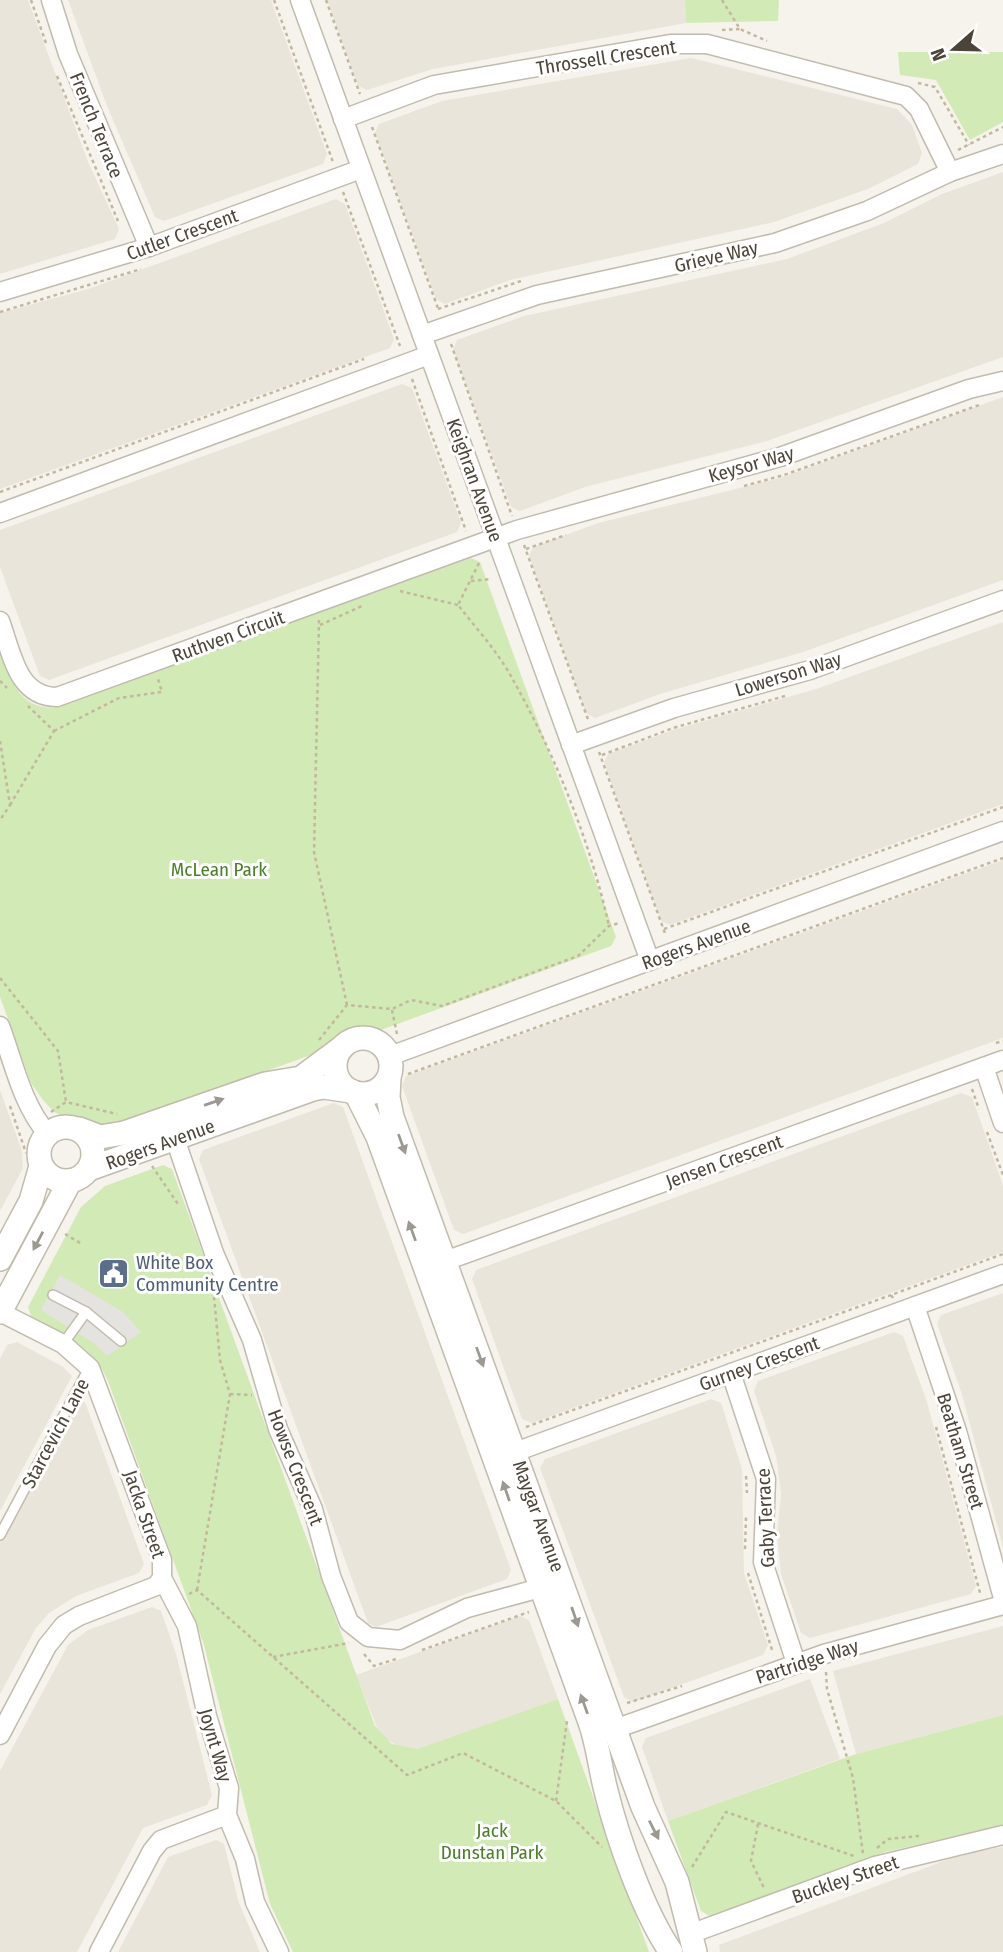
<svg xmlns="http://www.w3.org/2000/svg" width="1003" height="1952" viewBox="0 0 1003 1952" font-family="'Fira Sans Condensed',sans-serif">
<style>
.residential{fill:#eae5da}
.green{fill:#d2eab5}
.parking{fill:#e5e3e0}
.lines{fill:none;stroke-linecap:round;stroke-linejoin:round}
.service-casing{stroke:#c2bbae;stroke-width:12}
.minor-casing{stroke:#c2bbae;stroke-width:21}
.tertiary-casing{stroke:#c2bbae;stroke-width:26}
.path{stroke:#c4b79f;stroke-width:2.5;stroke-dasharray:3.5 3.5;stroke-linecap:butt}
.service{stroke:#fff;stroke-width:9}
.minor{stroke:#fff;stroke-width:18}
.tertiary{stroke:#fff;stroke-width:23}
.oneway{fill:#9c9892}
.labels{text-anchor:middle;stroke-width:6;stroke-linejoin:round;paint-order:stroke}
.street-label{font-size:19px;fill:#4b4439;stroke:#fff}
.park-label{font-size:19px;fill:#4a7f2a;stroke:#fff}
.service-label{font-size:19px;fill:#4e5e75;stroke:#fff;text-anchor:start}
</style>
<rect width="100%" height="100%" fill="#f6f3ec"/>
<g class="residential">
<path d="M 0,0 L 28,0 L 88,162 L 119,229 L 115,239 L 0,274 Z"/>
<path d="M 68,0 L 271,0 L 327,154 L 323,164 L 164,221 L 155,217 L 107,106 Z"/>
<path d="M 327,0 L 685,0 L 686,23 L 433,69 L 367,90 L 358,86 Z"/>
<path d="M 691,58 L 897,109 L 912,125 L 922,153 L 918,164 L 868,189 L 774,222 L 510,280 L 445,304 L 436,299 L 375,133 L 379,124 L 442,101 Z"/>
<path d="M 1003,172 L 1003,357 L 767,441 L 585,487 L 520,511 L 511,507 L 453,349 L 457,340 L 524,316 L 787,259 L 884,223 L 942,194 Z"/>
<path d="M 336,199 L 345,204 L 394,339 L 390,348 L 0,489 L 0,313 L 88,289 Z"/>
<path d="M 402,384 L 412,388 L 461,523 L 457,532 L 49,680 L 40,676 L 0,567 L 0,530 Z"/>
<path d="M 1003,397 L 1003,580 L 803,652 L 660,694 L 595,718 L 586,713 L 529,556 L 533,547 L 598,523 L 780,478 Z"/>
<path d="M 1003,622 L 1003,804 L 670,925 L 661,921 L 604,763 L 608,754 L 673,730 L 816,689 Z"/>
<path d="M 1003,860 L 1003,1038 L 463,1234 L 454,1230 L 402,1086 L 406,1076 Z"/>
<path d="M 0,1090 L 22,1151 L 23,1168 L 0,1211 Z"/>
<path d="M 961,1093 L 972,1097 L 1003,1185 L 1003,1252 L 532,1423 L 522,1419 L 472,1279 L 476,1270 Z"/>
<path d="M 334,1103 L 343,1107 L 511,1570 L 507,1579 L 376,1627 L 368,1623 L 199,1159 L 203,1150 Z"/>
<path d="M 1003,1293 L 1003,1547 L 961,1391 L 937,1324 L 941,1315 Z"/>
<path d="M 894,1332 L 903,1336 L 927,1402 L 976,1586 L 971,1594 L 810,1638 L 801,1633 L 781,1574 L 777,1535 L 781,1493 L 776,1456 L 754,1391 L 758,1381 Z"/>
<path d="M 17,1342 L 63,1367 L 72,1376 L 0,1511 L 0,1359 L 7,1345 Z"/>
<path d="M 711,1399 L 721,1403 L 742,1469 L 744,1573 L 768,1645 L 763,1655 L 633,1702 L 624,1697 L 540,1468 L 545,1459 Z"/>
<path d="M 75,1401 L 85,1402 L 144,1564 L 139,1573 L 76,1596 L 49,1613 L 36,1628 L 0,1694 L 0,1541 Z"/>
<path d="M 152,1607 L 161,1611 L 176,1654 L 212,1795 L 207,1805 L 143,1828 L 77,1952 L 0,1952 L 0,1771 L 68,1645 L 88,1630 Z"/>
<path d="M 520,1616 L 529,1620 L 558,1699 L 417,1749 L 401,1748 L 380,1735 L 356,1675 Z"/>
<path d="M 1003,1626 L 1003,1715 L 856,1754 L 833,1671 Z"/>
<path d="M 810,1679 L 840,1759 L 668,1821 L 642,1747 L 646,1738 Z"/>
<path d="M 216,1840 L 224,1844 L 239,1903 L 260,1952 L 118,1952 L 168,1857 Z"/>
<path d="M 1003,1847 L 1003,1952 L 720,1952 L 719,1945 L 965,1853 Z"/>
</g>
<g class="green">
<path d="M 685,0 L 779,0 L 778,21 L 686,23 Z"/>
<path d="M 898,52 L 1003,52 L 1003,122 L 970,140 L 936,80 L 900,75 Z"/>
<path d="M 471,558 L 480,562 L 616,937 L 611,946 L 381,1030 C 356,1029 341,1035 322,1051 L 123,1123 L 98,1127 L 72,1121 L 54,1112 L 43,1100 L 31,1083 L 0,997 L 0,650 C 11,679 17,707 53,708 Z"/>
<path d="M 163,1165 L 172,1169 L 375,1726 L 392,1744 L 417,1749 L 558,1699 L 649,1952 L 293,1952 L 270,1904 L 204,1645 L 108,1381 C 93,1346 62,1333 31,1316 L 28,1307 L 81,1207 L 105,1186 Z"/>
<path d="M 1003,1715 L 1003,1825 L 885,1852 L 710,1916 L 701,1911 L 668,1821 L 856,1754 Z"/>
</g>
<path class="parking" d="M 60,1275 L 123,1312 L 141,1332 L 107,1356 L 95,1344 L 41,1310 Z"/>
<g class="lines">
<defs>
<g id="service">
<path d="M 53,1295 L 86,1312"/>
<path d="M 63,1344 L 86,1312 L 121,1341"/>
<path d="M 0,1535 L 88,1370"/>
</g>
<g id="minor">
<path d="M 51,0 L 68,54 L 149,247"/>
<path d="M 300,0 L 650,961"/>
<path d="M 343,119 L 434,85 L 670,44 L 707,44 L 906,96 L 919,109 L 950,172"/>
<path d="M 0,292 L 149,247 L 361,169"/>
<path d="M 422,335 L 537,295 L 775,243 L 867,211 L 950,172 L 1003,154"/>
<path d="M 0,513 L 429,355"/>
<path d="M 0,621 C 12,653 17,697 57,697 L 517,530 L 780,457 L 969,389 L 1003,381"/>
<path d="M 571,745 L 674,708 L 810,670 L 1003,600"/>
<path d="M 0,1026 C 13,1060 22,1105 47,1133"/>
<path d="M 390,1056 L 1003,831"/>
<path d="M 984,1067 L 1003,1123"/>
<path d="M 171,1127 L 214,1253 L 252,1340 L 278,1429 L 313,1509 L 331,1576 L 349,1622 L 368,1637 L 400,1640 L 467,1608 L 540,1588"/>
<path d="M 445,1261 L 1003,1060"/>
<path d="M 915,1306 L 957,1431 L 1003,1598"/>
<path d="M 0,1312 L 63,1344 L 90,1368 L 162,1560 L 162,1578 L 156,1586 L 79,1616 L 64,1625 L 47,1646 L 0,1735"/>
<path d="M 731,1373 L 766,1479 L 763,1562 L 796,1663"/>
<path d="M 515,1452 L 1003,1274"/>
<path d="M 162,1578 L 187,1626 L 207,1716 L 229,1788 L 227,1815 L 245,1859 L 255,1902 L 279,1952"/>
<path d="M 615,1729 L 824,1654 L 1003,1605"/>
<path d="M 690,1934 L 875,1866 L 1003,1835"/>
<path d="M 99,1952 L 152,1851 L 161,1840 L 227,1815"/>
</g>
<g id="tertiary">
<circle cx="363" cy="1066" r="28"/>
<path d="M 389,1078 L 388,1097 L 392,1117 L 643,1807 L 677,1882 L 695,1952"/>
<path d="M 356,1093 L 378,1137 L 590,1722 C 598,1744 600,1768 606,1791 C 618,1839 643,1911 671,1952"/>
<circle cx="66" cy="1154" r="27"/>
<path d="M 79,1129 L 100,1137 L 124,1133 L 265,1084 L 301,1078 L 340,1049"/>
<path d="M 89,1169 L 313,1089 L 324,1087 L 351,1091"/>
<path d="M 0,1259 L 31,1201 L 41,1166"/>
<path d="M 0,1312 L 70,1181"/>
</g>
</defs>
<use href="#service" class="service-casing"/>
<use href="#minor" class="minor-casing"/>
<use href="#tertiary" class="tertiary-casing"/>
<g class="path">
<path d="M 31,0 L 47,46"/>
<path d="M 274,0 L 333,162"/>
<path d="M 326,0 L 360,94"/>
<path d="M 722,0 L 740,29 L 767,41"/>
<path d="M 722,30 L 740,29"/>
<path d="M 57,76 L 118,221"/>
<path d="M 918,83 L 935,87 L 969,145"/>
<path d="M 372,127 L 439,311"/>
<path d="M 958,150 L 1003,127"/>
<path d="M 343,192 L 400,346"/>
<path d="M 438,309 L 521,281"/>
<path d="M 0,312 L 141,269"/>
<path d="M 451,344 L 512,516"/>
<path d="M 412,379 L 466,531"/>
<path d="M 744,486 L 784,475 L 979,405"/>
<path d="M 0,492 L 364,359"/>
<path d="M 524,545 L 589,722"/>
<path d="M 526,549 L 566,535"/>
<path d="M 479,563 L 458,605 C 476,628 498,652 512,678 C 555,755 590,840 609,926"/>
<path d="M 471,581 L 492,579"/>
<path d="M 400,591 L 458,605"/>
<path d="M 319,620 L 314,852 L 347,1005"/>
<path d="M 320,625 L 362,606"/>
<path d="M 0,681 L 7,688"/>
<path d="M 54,731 L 119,698 L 162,692 L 158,679"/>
<path d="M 0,741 L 10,805 L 0,820"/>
<path d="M 599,752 L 666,936"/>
<path d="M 602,755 L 673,728 L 785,696"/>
<path d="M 10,805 L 54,731 L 28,706"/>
<path d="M 664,929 L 1003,807"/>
<path d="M 0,978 L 58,1051 L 66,1102"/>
<path d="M 392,1010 L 397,1034"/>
<path d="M 319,1040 L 347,1005 L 392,1009 L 411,1000 L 442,1006 L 578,956 L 609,926 L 619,923"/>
<path d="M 996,1043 L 1003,1041"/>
<path d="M 408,1074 L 1003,858"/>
<path d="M 972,1089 L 979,1109"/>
<path d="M 10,1106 L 26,1153"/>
<path d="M 51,1112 L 66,1102 L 117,1114"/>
<path d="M 987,1132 L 1003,1175"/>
<path d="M 152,1166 L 178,1204"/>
<path d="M 65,1234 L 82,1244"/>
<path d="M 893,1298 L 891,1295 L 1003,1254"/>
<path d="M 230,1394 L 252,1395"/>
<path d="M 526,1427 L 891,1295"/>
<path d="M 936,1427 L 980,1593"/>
<path d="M 746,1476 L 747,1493"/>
<path d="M 745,1549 L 746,1517"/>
<path d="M 748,1573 L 773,1653"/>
<path d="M 197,1590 L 230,1394 L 220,1360 L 214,1297"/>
<path d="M 189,1594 L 197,1590 L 407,1775 L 463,1753 L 556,1801 L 602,1847"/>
<path d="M 422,1650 L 529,1612"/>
<path d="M 364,1654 L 374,1666 L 399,1658"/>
<path d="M 273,1657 L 349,1643"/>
<path d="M 826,1672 L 827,1689 L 853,1778 L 863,1854"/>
<path d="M 627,1703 L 682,1686"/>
<path d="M 556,1801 L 567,1721"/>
<path d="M 758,1824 L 751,1861 L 765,1890"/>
<path d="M 877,1848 L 888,1839 L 919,1836"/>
<path d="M 692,1867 L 726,1812 L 854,1856"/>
</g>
<use href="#service" class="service"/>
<use href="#minor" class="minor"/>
<use href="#tertiary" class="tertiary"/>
</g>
<defs><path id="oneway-solid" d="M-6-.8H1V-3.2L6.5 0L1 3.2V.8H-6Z" transform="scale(1.75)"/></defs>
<g class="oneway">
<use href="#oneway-solid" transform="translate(214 1102) rotate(-19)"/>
<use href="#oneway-solid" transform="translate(402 1144) rotate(70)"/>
<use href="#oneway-solid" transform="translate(412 1231) rotate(-110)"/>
<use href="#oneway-solid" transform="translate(38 1241) rotate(118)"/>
<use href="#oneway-solid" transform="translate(480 1357) rotate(70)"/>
<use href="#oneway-solid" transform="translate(506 1491) rotate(-109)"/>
<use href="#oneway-solid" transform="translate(575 1617) rotate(71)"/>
<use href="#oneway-solid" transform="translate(584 1704) rotate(-110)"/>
<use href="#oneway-solid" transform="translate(654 1830) rotate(63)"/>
</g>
<defs>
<symbol id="civic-square" viewBox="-11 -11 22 22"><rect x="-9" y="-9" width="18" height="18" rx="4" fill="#5c6f8a" stroke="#fff"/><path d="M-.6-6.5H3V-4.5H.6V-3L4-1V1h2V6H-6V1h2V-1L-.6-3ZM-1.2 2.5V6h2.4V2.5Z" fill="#fff"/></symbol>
</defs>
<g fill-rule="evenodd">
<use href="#civic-square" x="96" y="1256" width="35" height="35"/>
</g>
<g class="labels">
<g class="street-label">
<text transform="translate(606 57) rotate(-9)" y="7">Throssell Crescent</text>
<text transform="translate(97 125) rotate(68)" y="7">French Terrace</text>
<text transform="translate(182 234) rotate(-20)" y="7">Cutler Crescent</text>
<text transform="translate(716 256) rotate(-13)" y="7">Grieve Way</text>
<text transform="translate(751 464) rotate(-16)" y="7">Keysor Way</text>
<text transform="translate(475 480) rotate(70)" y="7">Keighran Avenue</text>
<text transform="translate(228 636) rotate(-20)" y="7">Ruthven Circuit</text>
<text transform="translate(788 674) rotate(-17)" y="7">Lowerson Way</text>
<text transform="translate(696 944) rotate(-20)" y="7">Rogers Avenue</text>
<text transform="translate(160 1144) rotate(-20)" y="7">Rogers Avenue</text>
<text transform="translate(724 1161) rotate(-20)" y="7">Jensen Crescent</text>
<text transform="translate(759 1363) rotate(-20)" y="7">Gurney Crescent</text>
<text transform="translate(55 1433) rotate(-62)" y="7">Starcevich Lane</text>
<text transform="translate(961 1451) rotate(73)" y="7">Beatham Street</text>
<text transform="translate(296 1467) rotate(69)" y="7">Howse Crescent</text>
<text transform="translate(145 1514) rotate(71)" y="7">Jacka Street</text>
<text transform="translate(539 1516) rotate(70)" y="7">Maygar Avenue</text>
<text transform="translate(765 1518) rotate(-93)" y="7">Gaby Terrace</text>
<text transform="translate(807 1661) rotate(-18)" y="7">Partridge Way</text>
<text transform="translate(216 1745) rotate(74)" y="7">Joynt Way</text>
<text transform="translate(845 1879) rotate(-19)" y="7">Buckley Street</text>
</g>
<g class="park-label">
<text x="219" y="876">McLean Park</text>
<text x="492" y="1837">Jack<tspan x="492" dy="22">Dunstan Park</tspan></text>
</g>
<g class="service-label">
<text x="136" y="1269">White Box<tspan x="136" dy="22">Community Centre</tspan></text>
</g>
</g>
<g transform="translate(954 49) rotate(250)" stroke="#ffffff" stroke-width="5" paint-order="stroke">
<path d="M0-5L12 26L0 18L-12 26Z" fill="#4b4439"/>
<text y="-10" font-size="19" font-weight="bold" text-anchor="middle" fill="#4b4439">N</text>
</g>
</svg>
